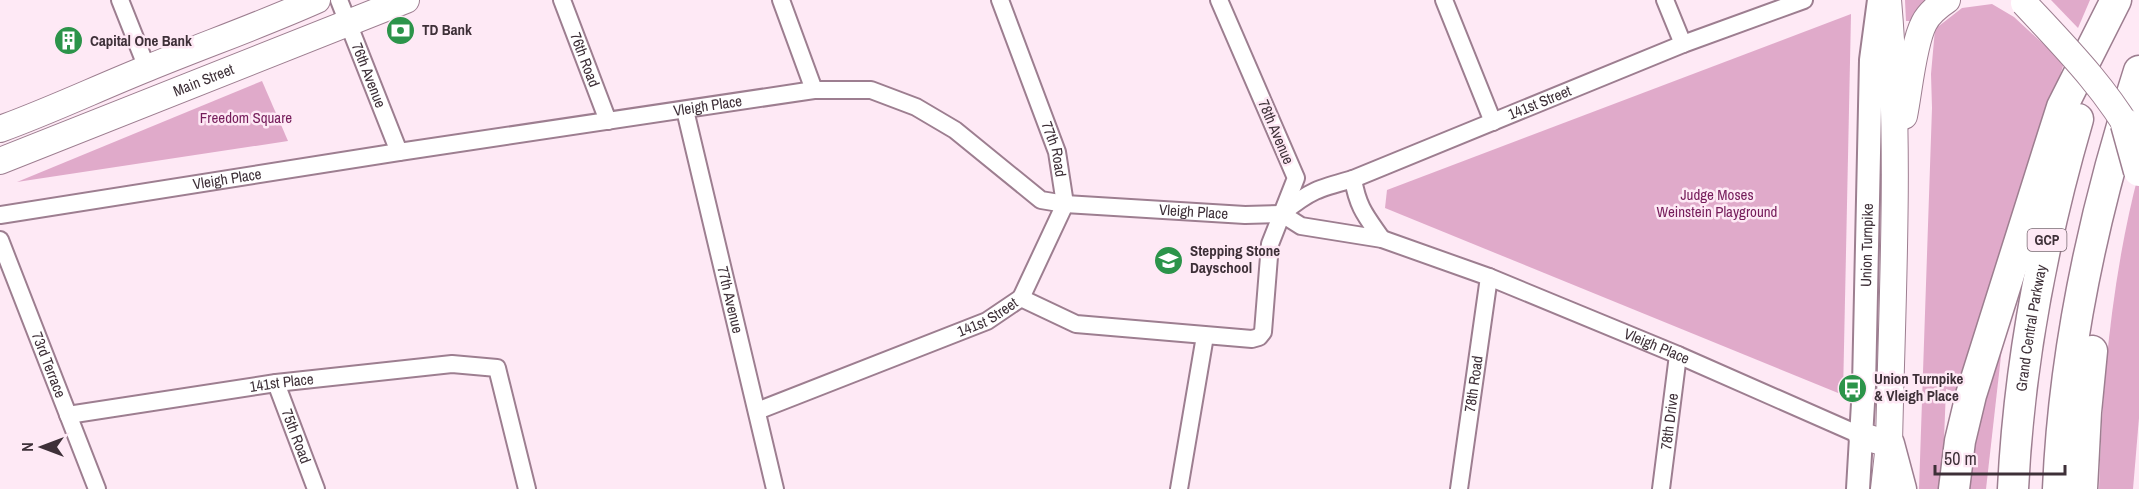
<svg xmlns="http://www.w3.org/2000/svg" width="2139" height="489" viewBox="0 0 2139 489" font-family="'Archivo Narrow',sans-serif">
<style>
.green{fill:#e0aaca}
.lines{fill:none;stroke-linecap:round;stroke-linejoin:round}
.street-casing{stroke:#9d7e90;stroke-width:20}
.secondary-casing{stroke:#9d7e90;stroke-width:26}
.primary-casing{stroke:#9d7e90;stroke-width:28}
.highway-casing{stroke:#9d7e90;stroke-width:33}
.street{stroke:#fff;stroke-width:16}
.secondary{stroke:#fff;stroke-width:22}
.primary{stroke:#fff;stroke-width:26}
.highway{stroke:#fff;stroke-width:30}
.primary-bridge-casing{stroke:#9d7e90;stroke-width:28;stroke-linecap:butt}
.highway-bridge-casing{stroke:#9d7e90;stroke-width:33;stroke-linecap:butt}
.primary-bridge{stroke:#fff;stroke-width:26}
.highway-bridge{stroke:#fff;stroke-width:30}
.labels{text-anchor:middle;stroke-width:5;stroke-linejoin:round;paint-order:stroke}
.shield{fill:#fee9f5;stroke:#786871;stroke-width:1.5}
.shield-label{font-size:14px;font-weight:bold;fill:#3e3038}
.poi-label{font-size:15px;font-weight:bold;fill:#3e3038;stroke:#fee9f5;text-anchor:start}
.street-label{font-size:15px;fill:#3e3038;stroke:#fee9f5}
.park-label{font-size:15px;fill:#751c5a;stroke:#fee9f5}
</style>
<rect width="100%" height="100%" fill="#fee9f5"/>
<g class="green">
<path d="M 1905,0 L 1928,0 L 1912,21 L 1906,21 Z"/>
<path d="M 2051,0 L 2090,0 L 2078,28 Z"/>
<path d="M 1992,4 L 2014,17 L 2064,63 L 1958,393 L 1946,389 L 1942,489 L 1919,489 L 1932,108 L 1931,74 L 1935,29 L 1962,8 Z"/>
<path d="M 1851,14 L 1843,395 L 1385,208 L 1387,190 Z"/>
<path d="M 262,81 L 288,141 L 17,182 Z"/>
<path d="M 2139,172 L 2139,418 L 2133,489 L 2099,489 C 2102,383 2112,275 2139,172 Z"/>
<path d="M 2002,347 L 1986,489 L 1962,489 L 1995,348 Z"/>
</g>
<g class="lines">
<defs>
<g id="street">
<path d="M 120,0 L 147,68"/>
<path id="s1" d="M 339,0 L 399,152"/>
<path id="s2" d="M 562,0 L 608,121"/>
<path d="M 781,0 L 814,90"/>
<path id="s3" d="M 1000,0 L 1057,152 L 1065,204 L 1021,298"/>
<path d="M 1444,0 L 1493,122"/>
<path d="M 1665,0 L 1683,44"/>
<path id="s4" d="M 685,110 L 775,489"/>
<path d="M 1353,179 C 1358,208 1366,216 1382,239"/>
<path id="s5" d="M 1284,212 C 1311,190 1320,188 1353,179 L 1683,44 L 1804,0"/>
<path id="s6" d="M 0,215 L 399,152 L 814,90 L 871,90 L 916,107 L 955,130 L 1041,200 L 1065,204 L 1245,215 L 1282,214 L 1301,226 L 1382,239 L 1489,277 L 1678,355 L 1862,436"/>
<path id="s7" d="M 0,240 L 97,489"/>
<path d="M 1021,298 L 1076,324 L 1252,339 L 1259,337 L 1263,332 L 1270,244 L 1296,178 L 1219,0"/>
<path id="s8" d="M 276,383 L 316,489"/>
<path id="s9" d="M 757,411 L 987,321 L 1021,298"/>
<path id="s10" d="M 68,415 L 276,383 L 452,364 L 497,368 L 527,489"/>
<path d="M 1179,489 L 1205,336"/>
<path id="s11" d="M 1459,489 L 1489,277"/>
<path id="s12" d="M 1661,489 L 1678,355"/>
</g>
<g id="secondary">
<path id="s13" d="M 1858,489 L 1864,386 L 1871,60 L 1879,0"/>
</g>
<g id="primary">
<path d="M 1904,116 C 1909,92 1913,44 1924,23 C 1929,13 1938,6 1947,0"/>
<path d="M 0,129 C 50,111 98,88 148,68 C 204,45 261,25 317,0"/>
<path id="s14" d="M 0,161 L 406,0"/>
<path d="M 1862,436 L 1889,444"/>
<path d="M 1884,489 L 1889,444 C 1892,296 1901,147 1888,0"/>
</g>
<g id="highway">
<path d="M 1889,444 L 1901,489"/>
<path d="M 1954,489 L 1960,441 L 1971,395 L 2048,151 L 2062,107 L 2116,0"/>
<path id="s15" d="M 2013,489 C 2019,364 2043,239 2078,119"/>
<path d="M 2058,489 C 2064,346 2095,206 2139,71"/>
<path d="M 2082,489 L 2086,412 L 2092,351"/>
</g>
</defs>
<use href="#street" class="street-casing"/>
<use href="#secondary" class="secondary-casing"/>
<use href="#primary" class="primary-casing"/>
<use href="#highway" class="highway-casing"/>
<use href="#street" class="street"/>
<use href="#secondary" class="secondary"/>
<use href="#primary" class="primary"/>
<use href="#highway" class="highway"/>
<defs>
<path id="primary-bridge" d="M 2024,3 C 2065,47 2107,89 2136,142"/>
<path id="highway-bridge" d="M 2126,124 L 2139,171"/>
</defs>
<use href="#primary-bridge" class="primary-bridge-casing"/>
<use href="#highway-bridge" class="highway-bridge-casing"/>
<use href="#primary-bridge" class="primary-bridge"/>
<use href="#highway-bridge" class="highway-bridge"/>
</g>
<defs>
<symbol id="bank-disc" viewBox="-11 -11 22 22"><circle r="9.5" fill="#2c944a" stroke="#fee9f5"/><path d="M-6-4H6V4H-6ZM0-2.3a2.3 2.3 0 1 0 0 4.6a2.3 2.3 0 1 0 0-4.6Z" fill="#fff"/></symbol>
<symbol id="building-disc" viewBox="-11 -11 22 22"><circle r="9.5" fill="#2c944a" stroke="#fee9f5"/><path d="M-4-6H4V6H1V3H-1V6H-4ZM-2.5-4.3h1.7v1.8h-1.7ZM.8-4.3h1.7v1.8H.8ZM-2.5-1h1.7V.8h-1.7ZM.8-1h1.7V.8H.8Z" fill="#fff"/></symbol>
<symbol id="school-disc" viewBox="-11 -11 22 22"><circle r="9.5" fill="#2c944a" stroke="#fee9f5"/><path d="M0-5L7-2L0 1L-7-2ZM-4 1L0 2.5L4 1V4Q0 6-4 4Z" fill="#fff"/></symbol>
<symbol id="bus-disc" viewBox="-11 -11 22 22"><circle r="9.5" fill="#2c944a" stroke="#fee9f5"/><path d="M-5-6H5V4H4V6H2V4H-2V6H-4V4H-5ZM-3.5-4V0h7V-4ZM-3.5 1.2v1.5H-2V1.2ZM2 1.2v1.5H3.5V1.2Z" fill="#fff"/></symbol>
</defs>
<g fill-rule="evenodd">
<use href="#bank-disc" x="384" y="14" width="33" height="33"/>
<use href="#building-disc" x="52" y="24" width="33" height="33"/>
<use href="#school-disc" x="1152" y="244" width="33" height="33"/>
<use href="#bus-disc" x="1836" y="372" width="33" height="33"/>
</g>
<g class="labels">
<rect class="shield" x="2027.5" y="229" width="39" height="22" rx="4.5"/>
<g class="shield-label">
<text x="2047" y="245">GCP</text>
</g>
<g class="poi-label">
<text x="422" y="35">TD Bank</text>
<text x="90" y="46">Capital One Bank</text>
<text x="1190" y="256">Stepping Stone<tspan x="1190" dy="17">Dayschool</tspan></text>
<text x="1874" y="384">Union Turnpike<tspan x="1874" dy="17">&amp; Vleigh Place</tspan></text>
</g>
<g class="street-label">
<text dy="5" stroke="none"><textPath href="#s2" startOffset="64">76th Road</textPath></text>
<text dy="5" stroke="none"><textPath href="#s1" startOffset="81">76th Avenue</textPath></text>
<text dy="5" stroke="none"><textPath href="#s14" startOffset="219">Main Street</textPath></text>
<text dy="5" stroke="none"><textPath href="#s5" startOffset="279">141st Street</textPath></text>
<text dy="5" stroke="none"><textPath href="#s6" startOffset="716">Vleigh Place</textPath></text>
<text transform="translate(1276 132) rotate(67)" y="5">78th Avenue</text>
<text dy="5" stroke="none"><textPath href="#s3" startOffset="159">77th Road</textPath></text>
<text dy="5" stroke="none"><textPath href="#s6" startOffset="230">Vleigh Place</textPath></text>
<text dy="5" stroke="none"><textPath href="#s6" startOffset="1238">Vleigh Place</textPath></text>
<text dy="5" stroke="none"><textPath href="#s13" startOffset="244">Union Turnpike</textPath></text>
<text dy="5" stroke="none"><textPath href="#s4" startOffset="195">77th Avenue</textPath></text>
<text dy="5" stroke="none"><textPath href="#s9" startOffset="249">141st Street</textPath></text>
<text dy="5" stroke="none"><textPath href="#s15" startOffset="162">Grand Central Parkway</textPath></text>
<text dy="5" stroke="none"><textPath href="#s6" startOffset="1726">Vleigh Place</textPath></text>
<text dy="5" stroke="none"><textPath href="#s7" startOffset="134">73rd Terrace</textPath></text>
<text dy="5" stroke="none"><textPath href="#s10" startOffset="216">141st Place</textPath></text>
<text dy="5" stroke="none"><textPath href="#s11" startOffset="106">78th Road</textPath></text>
<text dy="5" stroke="none"><textPath href="#s12" startOffset="68">78th Drive</textPath></text>
<text dy="5" stroke="none"><textPath href="#s8" startOffset="57">75th Road</textPath></text>
</g>
<g class="park-label">
<text x="246" y="123">Freedom Square</text>
<text x="1717" y="200">Judge Moses<tspan x="1717" dy="17">Weinstein Playground</tspan></text>
</g>
</g>
<g transform="translate(42 447) rotate(270)" stroke="#fee9f5" stroke-width="4.5" paint-order="stroke">
<path d="M0-4.5L10 22L0 15L-10 22Z" fill="#3e3038"/>
<text y="-9" font-size="16" font-weight="bold" text-anchor="middle" fill="#3e3038">N</text>
</g>
<path d="M1935 465v9h130v-9" fill="none" stroke="#3e3038" stroke-width="3"/>
<text x="1944" y="465" font-size="18" fill="#3e3038" stroke="#fee9f5" stroke-width="4.5" paint-order="stroke">50 m</text>
</svg>
